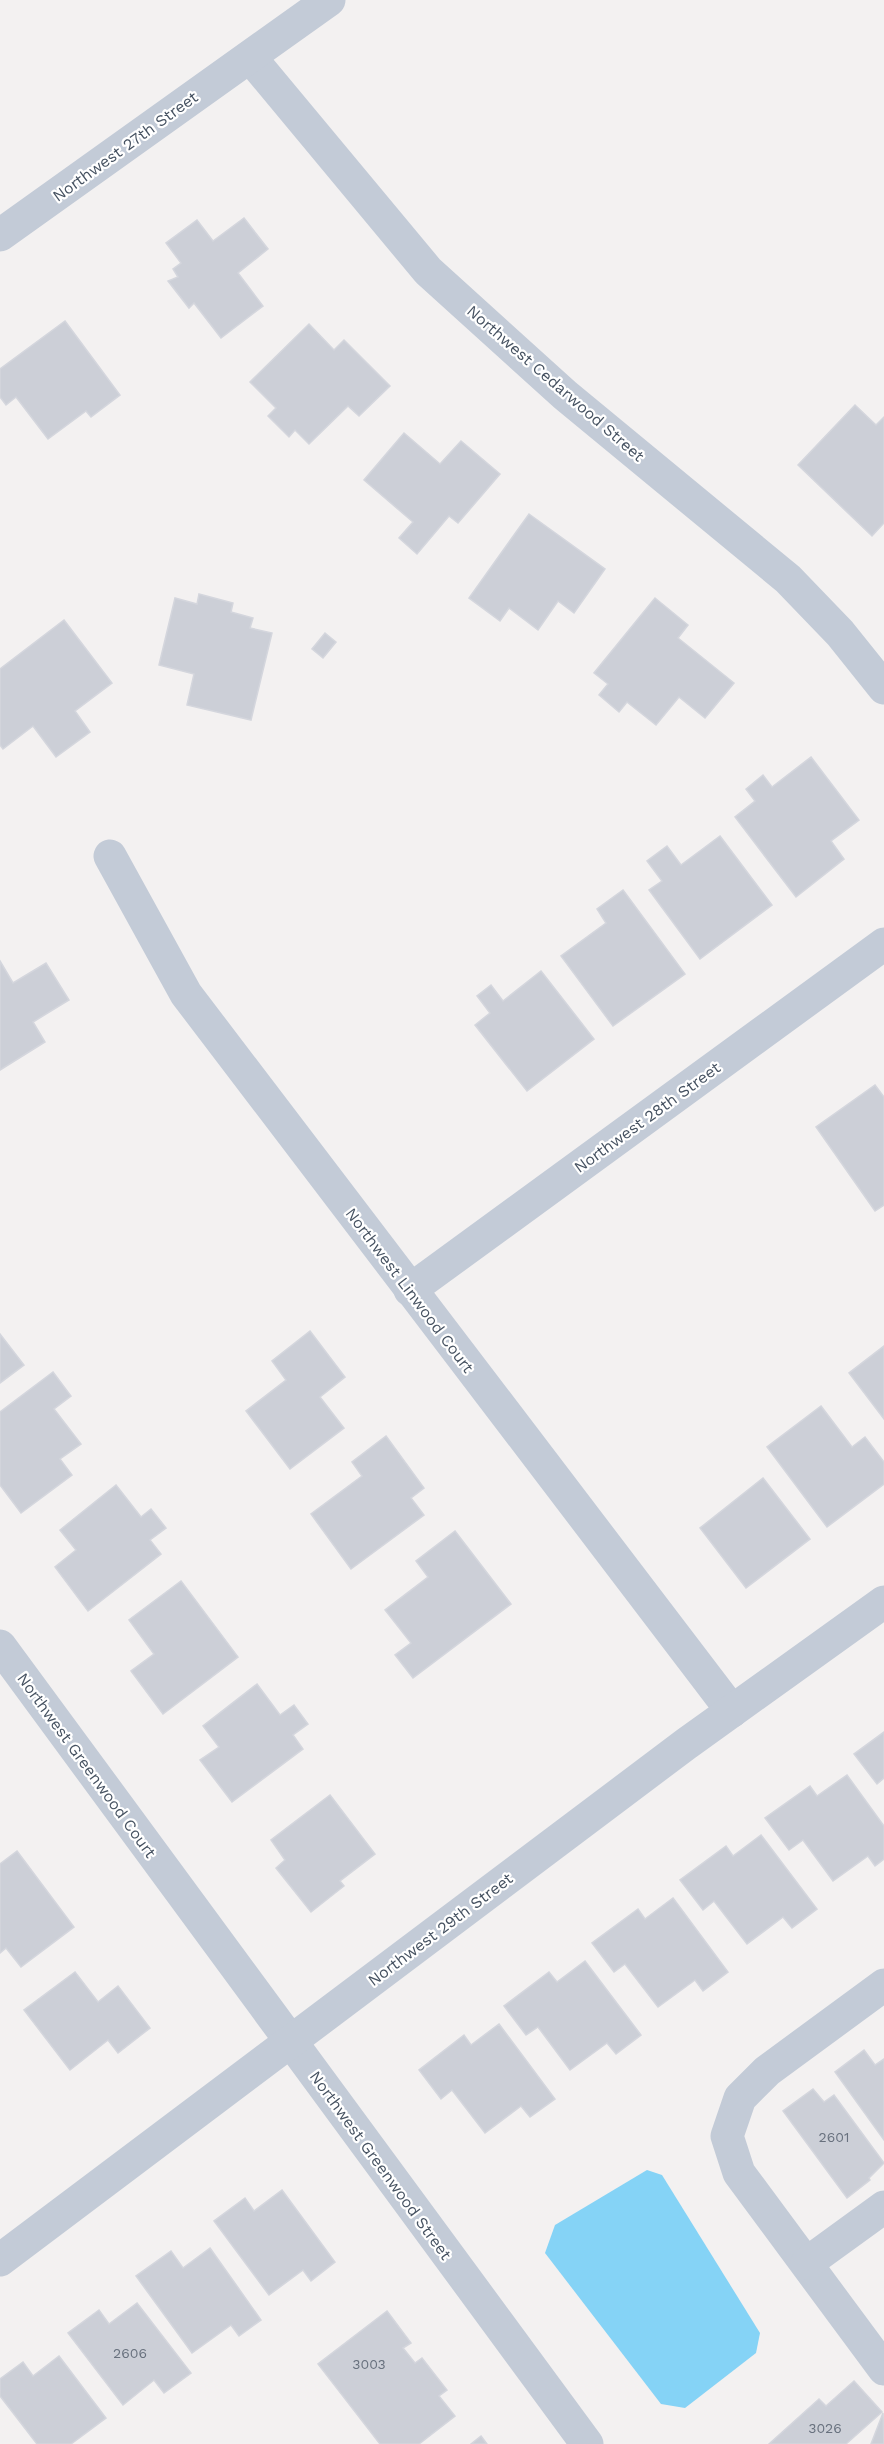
<svg xmlns="http://www.w3.org/2000/svg" width="884" height="2444" viewBox="0 0 884 2444" font-family="'Work Sans',sans-serif">
<style>
.water{fill:#85d3f6}
.building{fill:#cccfd7;stroke:#d4d6dd;stroke-width:1.5}
.lines{fill:none;stroke-linecap:round;stroke-linejoin:round}
.street{stroke:#c3cbd7;stroke-width:33}
.labels{text-anchor:middle;stroke-width:4.5;stroke-linejoin:round;paint-order:stroke}
.number-label{font-size:14px;fill:#68717e}
.street-label{font-size:16px;fill:#465261;stroke:#fff}
</style>
<rect width="100%" height="100%" fill="#f3f1f1"/>
<path class="water" d="M 647,2170 L 662,2175 L 760,2333 L 756,2353 L 685,2408 L 661,2404 L 545,2253 L 555,2225 Z"/>
<g class="building">
<path d="M 244,218 L 268,249 L 238,273 L 263,306 L 221,338 L 194,303 L 189,308 L 168,281 L 178,277 L 173,269 L 181,263 L 166,243 L 197,220 L 213,241 Z"/>
<path d="M 65,321 L 120,395 L 91,417 L 86,411 L 48,439 L 16,397 L 6,405 L 0,397 L 0,369 Z"/>
<path d="M 309,324 L 334,350 L 344,340 L 390,386 L 359,416 L 348,406 L 309,444 L 295,430 L 289,437 L 268,416 L 276,408 L 250,382 Z"/>
<path d="M 855,405 L 876,425 L 884,417 L 884,523 L 872,536 L 798,465 Z"/>
<path d="M 404,433 L 440,464 L 461,441 L 500,474 L 458,523 L 449,516 L 417,554 L 399,538 L 413,522 L 364,480 Z"/>
<path d="M 529,514 L 605,569 L 574,613 L 558,601 L 538,630 L 509,608 L 500,621 L 469,598 Z"/>
<path d="M 199,594 L 233,603 L 231,612 L 253,618 L 250,628 L 272,633 L 251,720 L 187,705 L 194,674 L 159,665 L 175,598 L 197,604 Z"/>
<path d="M 655,598 L 688,625 L 678,638 L 734,683 L 705,718 L 679,697 L 656,725 L 627,702 L 619,712 L 599,695 L 608,684 L 594,673 Z"/>
<path d="M 64,620 L 112,683 L 75,711 L 90,732 L 56,757 L 33,726 L 3,749 L 0,745 L 0,669 Z"/>
<path d="M 325,633 L 336,642 L 323,658 L 312,649 Z"/>
<path d="M 811,757 L 859,820 L 831,841 L 844,859 L 796,897 L 735,817 L 755,801 L 746,789 L 763,775 L 772,787 Z"/>
<path d="M 720,836 L 772,905 L 700,959 L 649,890 L 662,881 L 647,861 L 667,846 L 681,865 Z"/>
<path d="M 623,890 L 685,974 L 613,1026 L 561,956 L 606,923 L 597,909 Z"/>
<path d="M 0,961 L 13,983 L 46,963 L 69,1000 L 33,1022 L 45,1042 L 0,1070 Z"/>
<path d="M 541,971 L 594,1039 L 527,1091 L 475,1025 L 490,1013 L 477,996 L 491,985 L 503,1001 Z"/>
<path d="M 875,1085 L 884,1097 L 884,1205 L 875,1211 L 816,1127 Z"/>
<path d="M 310,1331 L 345,1377 L 320,1397 L 344,1428 L 290,1469 L 246,1411 L 286,1380 L 272,1361 Z"/>
<path d="M 0,1334 L 24,1365 L 0,1383 Z"/>
<path d="M 884,1346 L 884,1419 L 849,1373 Z"/>
<path d="M 53,1372 L 71,1396 L 54,1409 L 81,1444 L 60,1459 L 72,1475 L 21,1513 L 0,1485 L 0,1412 Z"/>
<path d="M 821,1406 L 852,1447 L 865,1437 L 884,1462 L 884,1484 L 827,1527 L 767,1447 Z"/>
<path d="M 386,1436 L 424,1488 L 411,1498 L 424,1515 L 351,1569 L 311,1514 L 362,1476 L 352,1462 Z"/>
<path d="M 763,1478 L 810,1539 L 746,1588 L 700,1528 Z"/>
<path d="M 116,1485 L 141,1517 L 151,1509 L 166,1528 L 150,1540 L 161,1554 L 88,1611 L 55,1567 L 76,1550 L 60,1530 Z"/>
<path d="M 455,1531 L 511,1604 L 413,1678 L 395,1655 L 411,1643 L 385,1610 L 428,1577 L 416,1561 Z"/>
<path d="M 181,1581 L 238,1657 L 163,1714 L 131,1671 L 154,1654 L 129,1620 Z"/>
<path d="M 257,1684 L 280,1715 L 294,1705 L 308,1724 L 293,1735 L 303,1749 L 232,1802 L 200,1760 L 219,1747 L 203,1726 Z"/>
<path d="M 884,1732 L 884,1778 L 877,1784 L 854,1754 Z"/>
<path d="M 847,1775 L 884,1826 L 884,1859 L 875,1866 L 868,1856 L 833,1881 L 803,1840 L 789,1850 L 765,1818 L 810,1786 L 817,1796 Z"/>
<path d="M 330,1795 L 375,1854 L 340,1881 L 344,1886 L 311,1912 L 276,1868 L 285,1860 L 271,1840 Z"/>
<path d="M 761,1835 L 817,1909 L 792,1928 L 783,1917 L 747,1944 L 714,1901 L 703,1910 L 680,1880 L 726,1846 L 733,1856 Z"/>
<path d="M 17,1851 L 74,1927 L 21,1967 L 6,1948 L 0,1953 L 0,1864 Z"/>
<path d="M 673,1898 L 728,1972 L 703,1991 L 695,1980 L 658,2007 L 625,1964 L 614,1972 L 592,1943 L 638,1909 L 645,1919 Z"/>
<path d="M 585,1961 L 641,2035 L 616,2054 L 607,2043 L 570,2070 L 538,2027 L 526,2035 L 504,2006 L 549,1972 L 557,1982 Z"/>
<path d="M 75,1972 L 98,2002 L 118,1986 L 150,2028 L 118,2053 L 108,2040 L 70,2070 L 24,2010 Z"/>
<path d="M 499,2024 L 555,2099 L 530,2117 L 521,2106 L 485,2133 L 452,2090 L 441,2099 L 419,2070 L 464,2035 L 471,2045 Z"/>
<path d="M 864,2050 L 875,2065 L 884,2059 L 884,2140 L 835,2072 Z"/>
<path d="M 813,2089 L 824,2102 L 834,2095 L 884,2163 L 869,2178 L 870,2180 L 847,2198 L 783,2111 Z"/>
<path d="M 282,2190 L 335,2262 L 311,2281 L 303,2270 L 269,2295 L 214,2221 L 245,2198 L 254,2211 Z"/>
<path d="M 210,2248 L 261,2320 L 239,2336 L 231,2325 L 192,2353 L 136,2276 L 171,2251 L 183,2268 Z"/>
<path d="M 137,2303 L 191,2373 L 164,2393 L 154,2380 L 123,2405 L 68,2333 L 99,2310 L 109,2324 Z"/>
<path d="M 387,2311 L 411,2343 L 403,2348 L 415,2363 L 422,2358 L 447,2390 L 439,2396 L 455,2416 L 419,2444 L 380,2444 L 318,2364 Z"/>
<path d="M 59,2356 L 106,2418 L 71,2444 L 37,2444 L 0,2396 L 0,2379 L 23,2362 L 33,2376 Z"/>
<path d="M 854,2381 L 882,2412 L 846,2444 L 769,2444 L 819,2399 L 826,2406 Z"/>
<path d="M 883,2413 L 884,2444 L 871,2444 Z"/>
<path d="M 481,2436 L 487,2444 L 471,2444 Z"/>
</g>
<g class="lines">
<g class="street">
<path d="M 250,57 L 428,271 L 565,395 L 788,579 L 840,633 L 884,688"/>
<path d="M 0,235 L 329,0"/>
<path d="M 110,856 L 186,994 L 732,1711"/>
<path d="M 410,1290 L 884,944"/>
<path d="M 0,1646 L 587,2444"/>
<path d="M 884,1985 L 767,2071 L 740,2098 L 727,2136 L 739,2173 L 884,2369"/>
<path d="M 0,2260 L 686,1744 L 884,1602"/>
<path d="M 807,2263 L 884,2207"/>
</g>
</g>
<g class="labels">
<g class="number-label">
<text x="834" y="2142">2601</text>
<text x="130" y="2358">2606</text>
<text x="369" y="2369">3003</text>
<text x="825" y="2433">3026</text>
</g>
<g class="street-label">
<text transform="translate(125 146) rotate(-36)" y="6">Northwest 27th Street</text>
<text transform="translate(556 383) rotate(41)" y="6">Northwest Cedarwood Street</text>
<text transform="translate(647 1117) rotate(-36)" y="6">Northwest 28th Street</text>
<text transform="translate(410 1290) rotate(53)" y="6">Northwest Linwood Court</text>
<text transform="translate(87 1765) rotate(54)" y="6">Northwest Greenwood Court</text>
<text transform="translate(440 1929) rotate(-37)" y="6">Northwest 29th Street</text>
<text transform="translate(381 2165) rotate(54)" y="6">Northwest Greenwood Street</text>
</g>
</g>
</svg>
